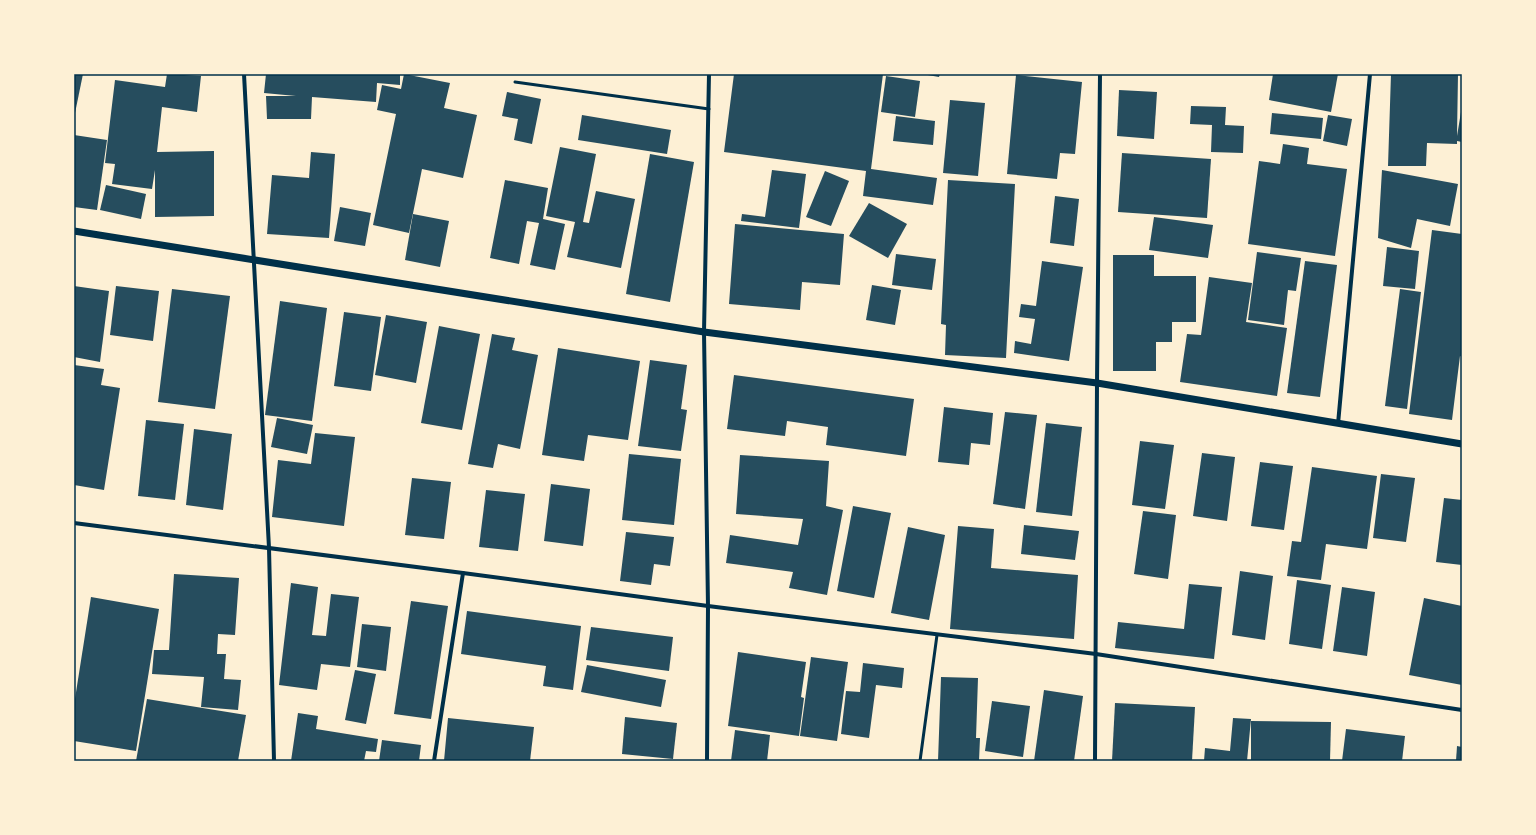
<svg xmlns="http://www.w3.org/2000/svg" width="1536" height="835" viewBox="0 0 1536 835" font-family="'IBM Plex Sans',sans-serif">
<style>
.building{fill:#264d5e}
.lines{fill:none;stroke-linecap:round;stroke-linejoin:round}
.service{stroke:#003049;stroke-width:3}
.minor{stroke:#003049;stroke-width:4}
.tertiary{stroke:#003049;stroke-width:7}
.neatline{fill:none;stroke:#003049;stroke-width:1.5}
</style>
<rect width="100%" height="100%" fill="#fdf0d5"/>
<g class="building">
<path d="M 74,74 L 83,74 L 75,113 L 74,113 Z"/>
<path d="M 167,74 L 201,76 L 197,112 L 162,107 L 157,152 L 214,151 L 214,216 L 155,217 L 155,170 L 152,189 L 112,184 L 115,164 L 105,163 L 115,80 L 165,87 Z"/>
<path d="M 266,74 L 400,74 L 400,85 L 377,83 L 376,102 L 312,97 L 311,119 L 267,119 L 266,96 L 296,96 L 264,93 Z"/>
<path d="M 404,74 L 450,83 L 444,108 L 477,115 L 463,178 L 422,169 L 409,233 L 373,225 L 396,114 L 377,110 L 382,85 L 401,89 Z"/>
<path d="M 734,74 L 883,74 L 871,169 L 937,178 L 933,205 L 863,196 L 866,171 L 724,152 Z"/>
<path d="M 922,74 L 940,74 L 939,77 Z"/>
<path d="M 1273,74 L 1338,74 L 1331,112 L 1269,100 Z"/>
<path d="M 1391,74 L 1458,74 L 1457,136 L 1462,106 L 1462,142 L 1457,141 L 1457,144 L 1427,143 L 1426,166 L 1388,166 Z"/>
<path d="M 1016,75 L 1082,82 L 1075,154 L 1060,153 L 1057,179 L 1007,174 Z"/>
<path d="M 886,76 L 920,81 L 915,117 L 881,112 Z"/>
<path d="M 1119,90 L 1157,92 L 1154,139 L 1117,136 Z"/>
<path d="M 507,92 L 541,99 L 532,144 L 514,140 L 518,119 L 502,116 Z"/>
<path d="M 950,100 L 985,103 L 978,176 L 943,173 Z"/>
<path d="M 1191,106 L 1226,107 L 1225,125 L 1244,126 L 1243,153 L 1211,152 L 1212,125 L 1190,124 Z"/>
<path d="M 1272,113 L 1323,118 L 1321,139 L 1270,134 Z"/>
<path d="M 582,115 L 671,130 L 667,154 L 578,140 Z"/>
<path d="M 1328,115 L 1352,119 L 1347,146 L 1323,141 Z"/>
<path d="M 896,116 L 935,121 L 933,145 L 893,141 Z"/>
<path d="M 74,135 L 107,140 L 97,210 L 74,207 Z"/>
<path d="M 1283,144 L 1309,148 L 1307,164 L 1347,169 L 1335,256 L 1248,244 L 1259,161 L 1280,164 Z"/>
<path d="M 560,147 L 596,154 L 583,222 L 589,223 L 596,191 L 635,199 L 621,268 L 567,257 L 575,222 L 546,216 Z"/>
<path d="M 311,152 L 335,154 L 329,238 L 267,234 L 272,175 L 309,178 Z"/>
<path d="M 1122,153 L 1211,159 L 1207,218 L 1118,212 Z"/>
<path d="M 650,154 L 694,162 L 670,302 L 626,294 Z"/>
<path d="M 772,170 L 806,174 L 799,228 L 741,221 L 742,214 L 765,217 Z"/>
<path d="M 1382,170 L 1458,184 L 1450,226 L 1417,219 L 1411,248 L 1378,238 Z"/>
<path d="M 825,171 L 849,181 L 831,226 L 806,217 Z"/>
<path d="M 505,180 L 548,188 L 543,219 L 565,224 L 555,270 L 530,265 L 539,223 L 527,221 L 519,264 L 490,258 Z"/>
<path d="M 948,180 L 1015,184 L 1006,358 L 945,355 L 946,325 L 941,324 Z"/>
<path d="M 106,185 L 146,194 L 141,219 L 100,210 Z"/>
<path d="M 1055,196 L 1079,199 L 1074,246 L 1050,243 Z"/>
<path d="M 869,203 L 907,224 L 888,258 L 849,236 Z"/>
<path d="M 340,207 L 371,213 L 365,246 L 334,241 Z"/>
<path d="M 413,214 L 449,221 L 440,267 L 405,260 Z"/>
<path d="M 1154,217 L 1213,225 L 1208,258 L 1149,250 Z"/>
<path d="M 735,224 L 844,234 L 840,285 L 802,282 L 800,310 L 729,304 Z"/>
<path d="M 1432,230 L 1462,234 L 1462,357 L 1460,356 L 1452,420 L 1409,414 Z"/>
<path d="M 1387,247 L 1419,251 L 1415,289 L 1383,286 Z"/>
<path d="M 1257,252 L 1301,258 L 1296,291 L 1288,290 L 1284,325 L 1248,320 Z"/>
<path d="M 896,254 L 936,259 L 932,290 L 892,285 Z"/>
<path d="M 1113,255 L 1154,255 L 1154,276 L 1196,276 L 1196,322 L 1172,322 L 1172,342 L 1156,342 L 1156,371 L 1113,371 Z"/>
<path d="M 1042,261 L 1083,267 L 1069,361 L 1014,353 L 1015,341 L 1031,344 L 1035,319 L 1019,317 L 1021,304 L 1036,306 Z"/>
<path d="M 1305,261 L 1337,265 L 1320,397 L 1287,393 Z"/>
<path d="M 1209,277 L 1252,283 L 1246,322 L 1287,328 L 1277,396 L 1180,382 L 1187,334 L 1201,335 Z"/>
<path d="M 872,285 L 901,290 L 895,325 L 866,320 Z"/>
<path d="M 74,286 L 109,291 L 100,362 L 74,357 Z"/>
<path d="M 116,286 L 159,291 L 153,341 L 110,335 Z"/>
<path d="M 172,289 L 230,296 L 215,409 L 158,402 Z"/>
<path d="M 1400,289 L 1421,292 L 1407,409 L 1385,406 Z"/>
<path d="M 280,301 L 327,308 L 312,421 L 265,415 Z"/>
<path d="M 344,312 L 381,317 L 371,391 L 334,386 Z"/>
<path d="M 386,315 L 427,322 L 416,383 L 375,375 Z"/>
<path d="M 439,326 L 480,334 L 462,430 L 421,423 Z"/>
<path d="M 492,334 L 515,338 L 512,350 L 538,355 L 520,449 L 498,444 L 493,468 L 468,464 Z"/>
<path d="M 558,348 L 640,361 L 628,440 L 588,435 L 584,461 L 542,455 Z"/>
<path d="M 650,360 L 687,365 L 681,409 L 687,410 L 681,451 L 638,446 Z"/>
<path d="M 74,365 L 104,369 L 101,385 L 120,388 L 104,490 L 74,485 Z"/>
<path d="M 734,375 L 914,399 L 906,456 L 826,445 L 828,427 L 787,421 L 785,436 L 727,429 Z"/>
<path d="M 944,407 L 993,413 L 990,445 L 971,443 L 969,465 L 938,462 Z"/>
<path d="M 1005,412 L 1037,415 L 1025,509 L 993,504 Z"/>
<path d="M 277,418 L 313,425 L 307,454 L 271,447 Z"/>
<path d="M 146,420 L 184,424 L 175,500 L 138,496 Z"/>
<path d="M 1046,423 L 1082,427 L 1072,516 L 1036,512 Z"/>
<path d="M 194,429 L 232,434 L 223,510 L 186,505 Z"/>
<path d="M 315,433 L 355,437 L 344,526 L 272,517 L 278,460 L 311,464 Z"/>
<path d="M 1140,441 L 1174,445 L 1165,509 L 1132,505 Z"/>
<path d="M 1202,453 L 1235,457 L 1227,521 L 1193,516 Z"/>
<path d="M 629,454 L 681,459 L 674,525 L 622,520 Z"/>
<path d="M 740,455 L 829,461 L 826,506 L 843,510 L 827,595 L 789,588 L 793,572 L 726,563 L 730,535 L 798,545 L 803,519 L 736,514 Z"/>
<path d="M 1260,462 L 1293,466 L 1284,530 L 1251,526 Z"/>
<path d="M 1312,467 L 1377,476 L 1367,549 L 1326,544 L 1321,580 L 1287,576 L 1292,541 L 1301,542 Z"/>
<path d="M 1381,474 L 1415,478 L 1406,542 L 1373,538 Z"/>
<path d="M 412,478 L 451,482 L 444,539 L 405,535 Z"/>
<path d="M 551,484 L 590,489 L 583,546 L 544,541 Z"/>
<path d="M 486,490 L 525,494 L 518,551 L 479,547 Z"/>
<path d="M 1444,498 L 1462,500 L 1462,565 L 1436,562 Z"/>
<path d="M 853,506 L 891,513 L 874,598 L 837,591 Z"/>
<path d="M 1143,511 L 1176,515 L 1168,579 L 1134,574 Z"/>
<path d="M 1024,525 L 1079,531 L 1075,560 L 1021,554 Z"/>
<path d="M 958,526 L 994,529 L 991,568 L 1078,575 L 1074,639 L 950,629 Z"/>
<path d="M 908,527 L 945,535 L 929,620 L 891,613 Z"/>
<path d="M 626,532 L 674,537 L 670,566 L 654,564 L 651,585 L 620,581 Z"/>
<path d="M 1240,571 L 1273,576 L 1265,640 L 1232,635 Z"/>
<path d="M 174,574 L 239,578 L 235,635 L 218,634 L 217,654 L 226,654 L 224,679 L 241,680 L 238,710 L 201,707 L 204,677 L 152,674 L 154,650 L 169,650 Z"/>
<path d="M 1297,580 L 1331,585 L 1322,649 L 1289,644 Z"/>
<path d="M 291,583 L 318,587 L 312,635 L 326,636 L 331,594 L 359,597 L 350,667 L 321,664 L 317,690 L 279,685 Z"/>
<path d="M 1189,584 L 1222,587 L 1214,659 L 1115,648 L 1118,622 L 1184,629 Z"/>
<path d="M 1342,587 L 1375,592 L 1367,656 L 1333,651 Z"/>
<path d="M 91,597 L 159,609 L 136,751 L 74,741 L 74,705 Z"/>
<path d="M 1424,598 L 1462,606 L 1461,622 L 1462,622 L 1462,685 L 1409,675 Z"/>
<path d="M 411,601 L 448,606 L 431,719 L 394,714 Z"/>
<path d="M 467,611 L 581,626 L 573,690 L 543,686 L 546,666 L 461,654 Z"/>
<path d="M 362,624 L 391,627 L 386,671 L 357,667 Z"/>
<path d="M 591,627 L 673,637 L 669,671 L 586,660 Z"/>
<path d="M 738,652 L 806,662 L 801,697 L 804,698 L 799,736 L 728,726 Z"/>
<path d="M 811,657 L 848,662 L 837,741 L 800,736 Z"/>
<path d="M 863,663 L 904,668 L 902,688 L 876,685 L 869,738 L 841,734 L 846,691 L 860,692 Z"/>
<path d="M 587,665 L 666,680 L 661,707 L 581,692 Z"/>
<path d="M 355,670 L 376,674 L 366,724 L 345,720 Z"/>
<path d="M 941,677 L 978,678 L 976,738 L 980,738 L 979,761 L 938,761 Z"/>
<path d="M 1044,690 L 1083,696 L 1074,761 L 1034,761 Z"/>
<path d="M 147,699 L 246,715 L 238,761 L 136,761 Z"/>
<path d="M 992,701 L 1030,706 L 1023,757 L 985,751 Z"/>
<path d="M 1115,703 L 1195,707 L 1192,761 L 1112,761 Z"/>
<path d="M 298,713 L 318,716 L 316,729 L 378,739 L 376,752 L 366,751 L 364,761 L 291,761 Z"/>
<path d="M 625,717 L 677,723 L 673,759 L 622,754 Z"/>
<path d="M 448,718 L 534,727 L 530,761 L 444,761 Z"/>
<path d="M 1233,718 L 1251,719 L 1247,761 L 1204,761 L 1205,748 L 1230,751 Z"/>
<path d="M 1251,721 L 1331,722 L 1330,761 L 1251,761 Z"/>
<path d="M 1346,729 L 1405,736 L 1402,761 L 1342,761 Z"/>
<path d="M 735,730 L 770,735 L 767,761 L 731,761 Z"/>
<path d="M 382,740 L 421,745 L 419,761 L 379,761 Z"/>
<path d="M 1457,746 L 1462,747 L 1462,761 L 1456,761 Z"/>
</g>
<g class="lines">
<g class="service">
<path d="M 515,82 L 709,109"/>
<path d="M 920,761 L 937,635"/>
</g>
<g class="minor">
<path d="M 244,74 L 269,548 L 274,761"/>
<path d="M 1338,424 L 1370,74"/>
<path d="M 74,523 L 463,573 L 708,606 L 1096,654 L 1462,710"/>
<path d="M 434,761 L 463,573"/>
<path d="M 707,761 L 708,606 L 704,332 L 709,74"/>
<path d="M 1095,761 L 1097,383 L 1100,74"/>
</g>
<path class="tertiary" d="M 74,231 L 704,332 L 1097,383 L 1462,444"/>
</g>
<rect width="1536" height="835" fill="none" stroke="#fdf0d5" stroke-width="150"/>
<rect x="75" y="75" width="1386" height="685" class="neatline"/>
</svg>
